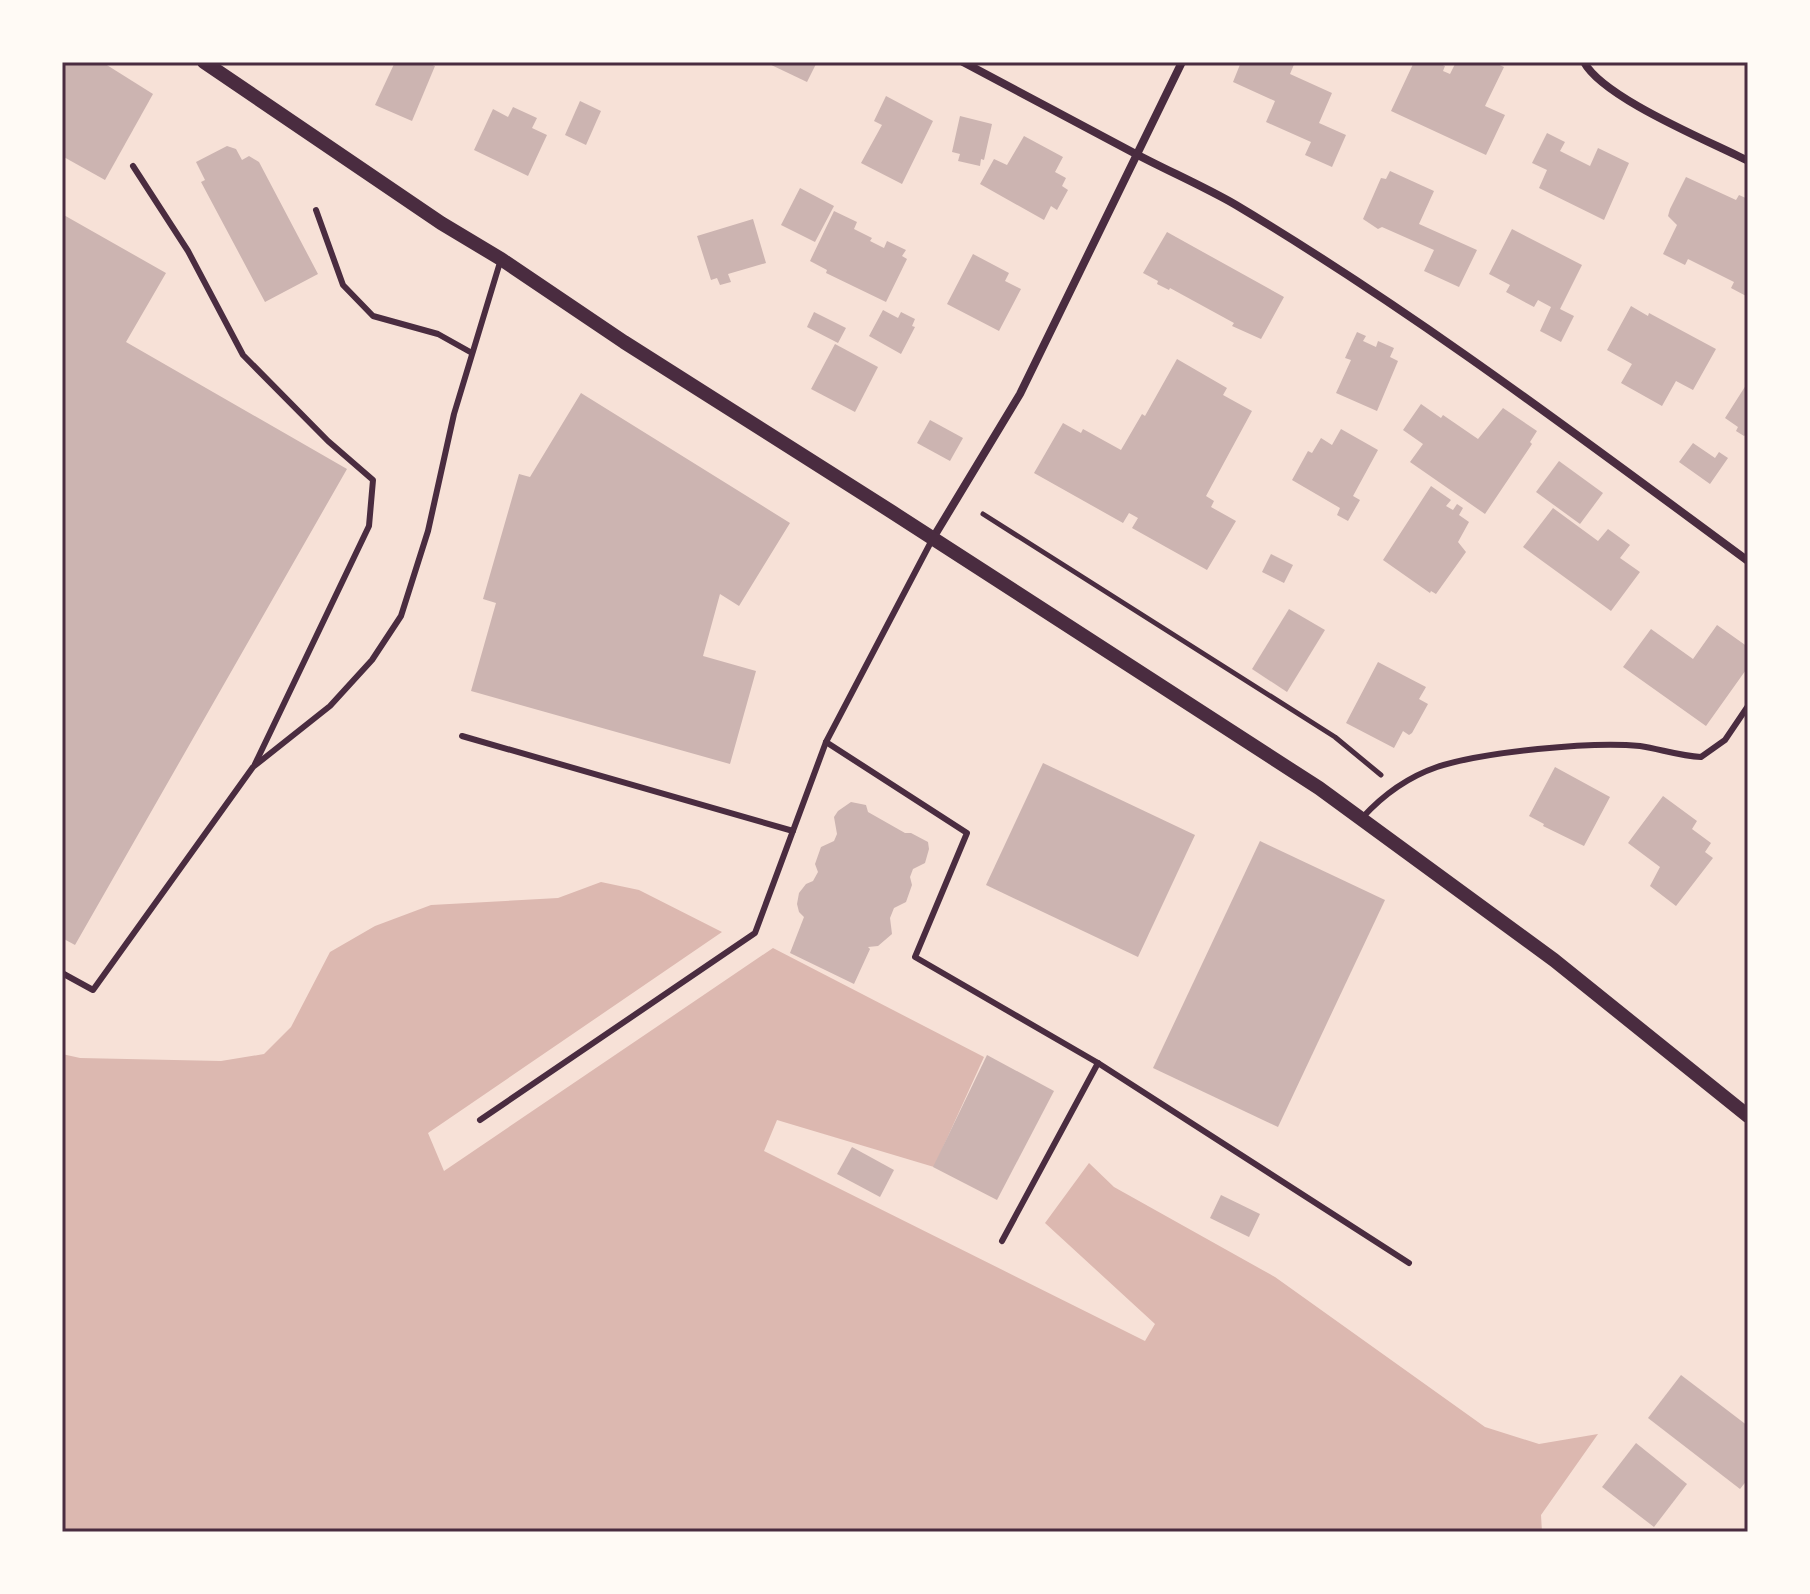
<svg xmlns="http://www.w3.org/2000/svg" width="1810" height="1594" viewBox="0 0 1810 1594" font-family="'Public Sans',sans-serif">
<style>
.water{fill:#dcb8b0}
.building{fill:#ccb4b1}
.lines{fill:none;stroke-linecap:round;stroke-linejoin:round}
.path{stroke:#4a2c40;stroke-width:5}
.service{stroke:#4a2c40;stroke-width:6}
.minor{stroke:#4a2c40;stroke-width:8}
.tertiary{stroke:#4a2c40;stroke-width:14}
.neatline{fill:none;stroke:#4a2c40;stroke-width:3}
</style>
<rect width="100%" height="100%" fill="#f7e1d7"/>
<path class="water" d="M 601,882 L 639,890 L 722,932 L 428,1133 L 444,1171 L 773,948 L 984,1057 L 934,1167 L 777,1120 L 764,1151 L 1145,1341 L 1155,1324 L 1045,1223 L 1089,1163 L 1114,1187 L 1275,1277 L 1485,1427 L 1539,1444 L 1598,1434 L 1541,1515 L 1542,1532 L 62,1532 L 62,1054 L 80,1058 L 221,1061 L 264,1054 L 291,1027 L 330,952 L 375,926 L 431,905 L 558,898 Z"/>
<g class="building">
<path d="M 62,62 L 102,62 L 153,94 L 105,180 L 62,156 Z"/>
<path d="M 395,62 L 425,62 L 435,66 L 412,121 L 375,105 Z"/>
<path d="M 765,62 L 817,62 L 807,82 Z"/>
<path d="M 1241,62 L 1295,62 L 1290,74 L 1332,93 L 1319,123 L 1346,135 L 1332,167 L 1305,155 L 1311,142 L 1266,122 L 1275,101 L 1233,82 Z"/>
<path d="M 1414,62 L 1436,62 L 1445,66 L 1443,71 L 1450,74 L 1456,62 L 1493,62 L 1504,67 L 1485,106 L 1505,115 L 1486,155 L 1391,111 Z"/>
<path d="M 886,96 L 933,121 L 902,184 L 861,163 L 882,125 L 874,121 Z"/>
<path d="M 580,101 L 601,111 L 586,145 L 565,135 Z"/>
<path d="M 513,107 L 537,118 L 532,128 L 547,135 L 528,176 L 474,150 L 493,109 L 508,117 Z"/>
<path d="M 960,116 L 992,124 L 984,160 L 981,159 L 980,166 L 958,161 L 960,154 L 952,152 Z"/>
<path d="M 1547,133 L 1565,142 L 1560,151 L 1590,166 L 1598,148 L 1629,163 L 1604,220 L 1539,188 L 1547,170 L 1532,163 Z"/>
<path d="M 1024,136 L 1063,157 L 1055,172 L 1066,178 L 1062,186 L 1068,190 L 1057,210 L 1051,206 L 1044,220 L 980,184 L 994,159 L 1007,165 Z"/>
<path d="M 227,146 L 236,149 L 242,160 L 249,156 L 259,162 L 318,274 L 265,302 L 201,182 L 205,180 L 196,162 Z"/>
<path d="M 1390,171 L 1434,191 L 1419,224 L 1477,250 L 1459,287 L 1424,271 L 1434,250 L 1382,227 L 1378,229 L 1363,219 L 1381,178 L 1386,179 Z"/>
<path d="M 1686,177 L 1736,200 L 1739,195 L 1748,199 L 1748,297 L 1731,288 L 1734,282 L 1688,259 L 1685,265 L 1663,254 L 1677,225 L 1668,216 L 1670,209 Z"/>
<path d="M 800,188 L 834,206 L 815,242 L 781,225 Z"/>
<path d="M 834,211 L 857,222 L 854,229 L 872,238 L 870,241 L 884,248 L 887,241 L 906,250 L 902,256 L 907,259 L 886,302 L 826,273 L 827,270 L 810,261 Z"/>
<path d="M 62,214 L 166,273 L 126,342 L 347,469 L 75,945 L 62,938 Z"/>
<path d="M 753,219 L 766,263 L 728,274 L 731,282 L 720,285 L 717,278 L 711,280 L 697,236 Z"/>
<path d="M 1512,229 L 1582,265 L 1560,309 L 1574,316 L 1561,342 L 1540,331 L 1551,307 L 1538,300 L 1534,307 L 1506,292 L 1510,285 L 1489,274 Z"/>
<path d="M 1167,232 L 1284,297 L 1261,339 L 1232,326 L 1234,323 L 1170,288 L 1169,290 L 1157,284 L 1158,281 L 1143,273 Z"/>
<path d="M 973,254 L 1009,273 L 1005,281 L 1021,289 L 999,331 L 947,304 Z"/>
<path d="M 1631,306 L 1648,316 L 1649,313 L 1716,349 L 1693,390 L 1676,381 L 1662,406 L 1621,383 L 1632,364 L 1607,350 Z"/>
<path d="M 883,310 L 898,318 L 901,312 L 915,319 L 912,326 L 915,327 L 901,354 L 869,336 Z"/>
<path d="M 814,312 L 846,328 L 838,343 L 807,327 Z"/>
<path d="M 1357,332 L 1366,336 L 1363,341 L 1376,347 L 1378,341 L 1394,348 L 1390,357 L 1398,361 L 1377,411 L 1336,393 L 1351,360 L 1345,358 Z"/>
<path d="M 835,344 L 878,367 L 855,412 L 811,389 Z"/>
<path d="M 1177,359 L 1227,388 L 1223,395 L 1252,411 L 1206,496 L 1214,501 L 1211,507 L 1236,521 L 1207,570 L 1132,528 L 1138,518 L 1129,513 L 1123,523 L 1034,473 L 1063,423 L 1081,433 L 1083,429 L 1121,450 L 1142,414 L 1145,416 Z"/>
<path d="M 1748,382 L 1748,433 L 1744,436 L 1736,431 L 1738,427 L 1725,418 Z"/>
<path d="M 581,393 L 790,523 L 739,606 L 720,594 L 703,656 L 756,671 L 730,764 L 471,691 L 496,603 L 483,599 L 519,474 L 530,477 Z"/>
<path d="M 1421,404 L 1441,418 L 1443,415 L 1478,439 L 1503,408 L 1537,431 L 1530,442 L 1532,444 L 1485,514 L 1410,462 L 1423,444 L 1403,430 Z"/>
<path d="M 930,420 L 963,438 L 950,461 L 917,443 Z"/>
<path d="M 1341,429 L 1378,450 L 1353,496 L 1360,500 L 1348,521 L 1337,515 L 1340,508 L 1292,480 L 1308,451 L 1312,453 L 1321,438 L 1332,445 Z"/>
<path d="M 1693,443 L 1715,458 L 1719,452 L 1728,458 L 1710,484 L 1679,462 Z"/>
<path d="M 1559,461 L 1603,493 L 1580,524 L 1536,492 Z"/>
<path d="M 1431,486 L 1451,500 L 1446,506 L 1453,510 L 1457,504 L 1463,508 L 1459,515 L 1469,522 L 1458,542 L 1466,552 L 1436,594 L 1431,591 L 1430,593 L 1383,560 Z"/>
<path d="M 1553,508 L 1598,541 L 1608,529 L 1630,545 L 1620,558 L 1640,572 L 1611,611 L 1523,547 Z"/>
<path d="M 1271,554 L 1293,565 L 1284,583 L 1262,572 Z"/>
<path d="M 1289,609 L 1325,630 L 1287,692 L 1252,669 Z"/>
<path d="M 1717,625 L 1748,647 L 1748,667 L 1706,726 L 1623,667 L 1651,629 L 1693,659 Z"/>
<path d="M 1378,662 L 1426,687 L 1419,699 L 1428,704 L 1412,733 L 1409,735 L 1403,731 L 1394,748 L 1346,723 Z"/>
<path d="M 1043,763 L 1195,835 L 1138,957 L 986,885 Z"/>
<path d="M 1555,767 L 1610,797 L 1584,846 L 1543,826 L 1544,824 L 1529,816 Z"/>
<path d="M 1663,796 L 1697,821 L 1692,829 L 1711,843 L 1705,852 L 1713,858 L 1676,906 L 1650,886 L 1660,867 L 1628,843 Z"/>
<path d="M 851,802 L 866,805 L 868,812 L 905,833 L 911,833 L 928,842 L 929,849 L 925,863 L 913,869 L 910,877 L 912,885 L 906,902 L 894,908 L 890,918 L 892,934 L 878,946 L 868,947 L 870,949 L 854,984 L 790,953 L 804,917 L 799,912 L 797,904 L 799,893 L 806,884 L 813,881 L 818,872 L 815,864 L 821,847 L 834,841 L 837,834 L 834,817 L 838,811 Z"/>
<path d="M 1260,841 L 1385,900 L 1278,1127 L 1153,1068 Z"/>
<path d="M 987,1055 L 1054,1091 L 997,1200 L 933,1167 Z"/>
<path d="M 852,1147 L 894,1170 L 880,1197 L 837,1174 Z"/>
<path d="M 1221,1195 L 1260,1214 L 1249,1237 L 1210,1218 Z"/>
<path d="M 1681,1375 L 1748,1426 L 1748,1479 L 1740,1489 L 1648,1418 Z"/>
<path d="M 1636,1443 L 1687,1484 L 1654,1527 L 1602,1487 Z"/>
</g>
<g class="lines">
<path class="path" d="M 983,514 L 1335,737 L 1381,775"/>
<g class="service">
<path d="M 133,166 L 188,251 L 243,355 L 328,441 L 373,480 L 369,526 L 255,764"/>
<path d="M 316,210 L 343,285 L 373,316 L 438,334 L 472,353"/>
<path d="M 462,736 L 793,831"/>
<path d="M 826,742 L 967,833 L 915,957 L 1098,1063 L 1409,1263"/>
<path d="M 1362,818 C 1382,796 1408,777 1437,767 C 1483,752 1592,741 1640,746 C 1660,749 1680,756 1701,757 L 1725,740 L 1748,706"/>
<path d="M 62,973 L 93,990 L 253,767 L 330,706 L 372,660 L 401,616 L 428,531 L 454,414 L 501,259"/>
<path d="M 480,1120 L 755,933 L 826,742 L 933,538"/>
<path d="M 1002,1241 L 1098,1063"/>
</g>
<g class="minor">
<path d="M 963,62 C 1020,92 1077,123 1134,153 C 1168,171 1203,186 1236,205 C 1415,312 1581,438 1748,561"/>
<path d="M 1584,62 C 1603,98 1709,141 1748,161"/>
<path d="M 933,538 L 1020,394 L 1182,62"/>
</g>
<path class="tertiary" d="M 204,62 L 441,223 L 501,259 L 624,342 L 892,512 L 1319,788 L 1554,960 L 1748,1116"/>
</g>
<rect width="1810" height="1594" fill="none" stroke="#fffaf5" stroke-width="128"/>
<rect x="64" y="64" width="1682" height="1466" class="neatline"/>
</svg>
